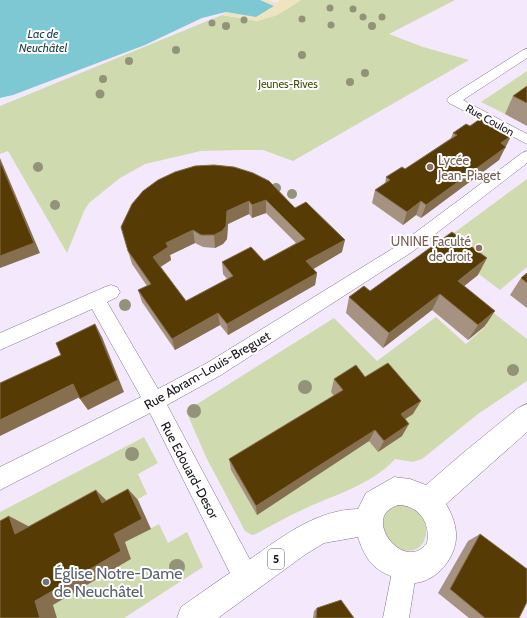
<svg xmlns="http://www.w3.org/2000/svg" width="527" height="618" viewBox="0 0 527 618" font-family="Cabin,sans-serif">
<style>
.green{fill:#d0daaf}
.sand{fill:#eee4bf}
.water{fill:#7ec8d3}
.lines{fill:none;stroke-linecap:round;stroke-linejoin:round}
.minor-casing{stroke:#82718e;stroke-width:1}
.major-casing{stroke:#82718e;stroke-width:1}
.minor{fill:#fff;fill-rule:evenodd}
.major{fill:#fff;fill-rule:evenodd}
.tree{fill:#929379}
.wall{fill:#a59280;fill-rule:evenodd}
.shaded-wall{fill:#856f4e}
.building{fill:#563b04;stroke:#856f4e;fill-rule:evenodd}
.education-dot{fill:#8d6e63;stroke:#fff;stroke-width:1.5}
.worship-dot{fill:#6b7280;stroke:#fff;stroke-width:1.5}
.labels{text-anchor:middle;stroke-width:4;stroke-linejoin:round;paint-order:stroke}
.far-park-label{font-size:11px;fill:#424c0d;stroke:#fff}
.far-street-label{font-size:11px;fill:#17101b;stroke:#fff}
.far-water-label{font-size:12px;font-style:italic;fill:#1b3f44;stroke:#fff}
.shield{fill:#fff;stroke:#5d585f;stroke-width:1}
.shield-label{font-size:12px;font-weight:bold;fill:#17101b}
.education-label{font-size:13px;fill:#785e54;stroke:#fff;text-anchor:start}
.street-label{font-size:13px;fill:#17101b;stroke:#fff}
.near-worship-label{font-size:16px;fill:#5b616d;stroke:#fff;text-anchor:start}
</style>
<rect width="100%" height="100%" fill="#f4e9fc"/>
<g class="green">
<path d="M 301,0 L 455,0 L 389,34 L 423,47 L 469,60 L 293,161 L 263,150 L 239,150 L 201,151 L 145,164 L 120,178 L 89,203 L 84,211 L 67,253 L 8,151 L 0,154 L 0,106 L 222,15 L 257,21 L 277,15 Z"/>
<path d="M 527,71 L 527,99 L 505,114 L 481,102 Z"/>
<path d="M 527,179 L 527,267 L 500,290 L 439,244 Z"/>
<path d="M 468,293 L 527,339 L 527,381 L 478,414 L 422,459 L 413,462 L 395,459 C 372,485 333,495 302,510 C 286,517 271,526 256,534 L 252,535 L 245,531 L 206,457 L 186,411 L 334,318 L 377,361 L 436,317 L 466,344 L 487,325 L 457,300 Z"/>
<path d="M 144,437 L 158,463 L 138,474 L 147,494 L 114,513 L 0,541 L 0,512 Z"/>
<path d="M 401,504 C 405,506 412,507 415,509 C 437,525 425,563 395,547 C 382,539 382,527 384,514 L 394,505 Z"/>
<path d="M 159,524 L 168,543 L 187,532 L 203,567 L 124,618 L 57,618 L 53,605 L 131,559 L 125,542 Z"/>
</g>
<path class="sand" d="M 260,0 L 269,0 L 276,3 L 280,0 L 301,0 L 277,15 L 257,21 L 222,15 L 226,12 L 256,17 L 274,6 Z"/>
<path class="water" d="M 0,0 L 260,0 L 274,6 L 256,17 L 226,12 L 202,18 L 145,45 L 13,95 L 0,98 Z"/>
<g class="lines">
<defs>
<g id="minor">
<path d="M 527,49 L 527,58 L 463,100 L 527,134 L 527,144 L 449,103 L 447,100 L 449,97 L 523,50 Z"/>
<path d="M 527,151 L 527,163 L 412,252 L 221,375 L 167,405 L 256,571 L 259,580 L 256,589 L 247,592 L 238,589 L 150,413 L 0,490 L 0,467 L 141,397 L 92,309 L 0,350 L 0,333 L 105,287 L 111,285 L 117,287 L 120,292 L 117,297 L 107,302 L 158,389 L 207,363 L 400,244 L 522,153 Z"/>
<path d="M 405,555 L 414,558 L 417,567 L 409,618 L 383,618 L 393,567 L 396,558 Z"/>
</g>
<path id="major" d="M 527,404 L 527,432 L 446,504 C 452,514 457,527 456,539 C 454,562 432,586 407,583 C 402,582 397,579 393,577 C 383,573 374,568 368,559 C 364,553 360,544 358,537 L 324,543 L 306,554 L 218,618 L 177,618 L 181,607 C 204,591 226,575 249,560 C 283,536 316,510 358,509 L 366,493 L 394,477 L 410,479 L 426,485 L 463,453 L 518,408 ZM 398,505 C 418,505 431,522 427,543 C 408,569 374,533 385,514 C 387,510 393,507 398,505 Z"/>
</defs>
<use href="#minor" class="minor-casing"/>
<use href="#major" class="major-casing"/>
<use href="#minor" class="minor"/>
<use href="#major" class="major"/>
</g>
<g class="tree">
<circle cx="330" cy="8" r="3.5"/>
<circle cx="353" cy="9" r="3.5"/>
<circle cx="363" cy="17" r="3.5"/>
<circle cx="382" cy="17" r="3.5"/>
<circle cx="302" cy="19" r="3.5"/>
<circle cx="244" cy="20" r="3.5"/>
<circle cx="212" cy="23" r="3.5"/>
<circle cx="331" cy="25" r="3.5"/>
<circle cx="226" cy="26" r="4"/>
<circle cx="372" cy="26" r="4"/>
<circle cx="176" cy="50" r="4"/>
<circle cx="302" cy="55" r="4"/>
<circle cx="129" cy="61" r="4"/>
<circle cx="365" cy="73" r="4"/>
<circle cx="103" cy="79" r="4"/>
<circle cx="350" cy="82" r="4"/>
<circle cx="100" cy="94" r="4.5"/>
<circle cx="38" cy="167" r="5"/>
<circle cx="276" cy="188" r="5"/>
<circle cx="292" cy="194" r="5"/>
<circle cx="55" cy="205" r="5"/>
<circle cx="125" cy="305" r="6"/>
<circle cx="513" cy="370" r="6"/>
<circle cx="305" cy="387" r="7"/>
<circle cx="194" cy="411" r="7"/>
<circle cx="132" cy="454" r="7"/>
<circle cx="177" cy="567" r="8"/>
</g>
<g class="wall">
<path d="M 527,86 L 527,126 L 505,114 L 513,96 Z"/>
<path d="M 470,126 L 511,136 L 499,160 L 421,218 L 416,215 L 403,225 L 372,203 L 375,190 L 385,184 L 386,177 L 405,169 L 451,138 L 453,133 Z"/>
<path d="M 175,172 L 295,208 L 342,252 L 313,269 L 317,273 L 315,285 L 228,335 L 220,325 L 175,350 L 142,302 L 138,290 L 147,286 L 132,264 L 128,251 ZM 266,213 L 296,243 L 264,261 L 222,262 L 223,274 L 227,279 L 186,301 L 160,267 L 171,260 L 170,255 L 195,243 L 203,247 L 215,248 L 223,244 L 227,239 L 228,224 L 249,214 L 252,218 Z"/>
<path d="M 527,273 L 527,308 L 510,295 L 521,278 Z"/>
<path d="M 478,275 L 464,286 L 485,326 L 468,340 L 432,310 L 383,348 L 346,313 L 349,297 L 370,291 Z"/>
<path d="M 365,377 L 413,414 L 405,419 L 402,436 L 378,452 L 369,441 L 257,515 L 231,470 L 229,459 L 334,396 L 331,392 L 334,379 Z"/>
<path d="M 480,534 L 519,618 L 469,618 L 438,593 L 468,541 Z"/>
<path d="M 317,608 L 354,618 L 313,618 L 314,611 Z"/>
</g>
<g class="shaded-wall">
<path d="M 511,136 L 499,160 L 421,218 L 426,205 L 501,143 Z"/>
<path d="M 0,158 L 40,253 L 0,268 Z"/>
<path d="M 266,200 L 266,213 L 252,218 L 252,205 Z"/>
<path d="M 249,201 L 249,214 L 228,224 L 227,239 L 223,244 L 215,248 L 214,235 L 227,211 Z"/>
<path d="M 421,201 L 416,215 L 403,225 L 407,212 Z"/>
<path d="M 193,230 L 195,243 L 170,255 L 171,260 L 156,270 L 153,257 L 166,243 Z"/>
<path d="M 345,240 L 342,252 L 305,274 L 306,261 Z"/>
<path d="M 487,258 L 478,275 L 449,298 L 458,281 Z"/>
<path d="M 317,273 L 315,285 L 228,335 L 227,324 Z"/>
<path d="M 440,294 L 432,310 L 383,348 L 389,333 Z"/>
<path d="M 495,311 L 485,326 L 468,340 L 478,325 Z"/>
<path d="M 218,313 L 220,325 L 175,350 L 172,339 Z"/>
<path d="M 95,324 L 102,337 L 124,392 L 88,410 L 80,399 Z"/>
<path d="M 73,384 L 82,396 L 0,436 L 0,420 Z"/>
<path d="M 421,401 L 413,414 L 394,426 L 401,414 Z"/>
<path d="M 409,424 L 402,436 L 378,452 L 384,441 Z"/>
<path d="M 375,430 L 369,441 L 257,515 L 256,506 Z"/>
<path d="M 128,489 L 138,500 L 151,529 L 125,542 L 131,559 L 53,605 L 57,618 L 40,618 L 35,601 Z"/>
<path d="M 96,490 L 108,502 L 102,503 Z"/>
<path d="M 9,516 L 28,526 L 33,543 L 15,534 Z"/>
</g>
<g class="building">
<path d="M 527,86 L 527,103 L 513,96 Z"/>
<path d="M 480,119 L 511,136 L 501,143 L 506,147 L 426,205 L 421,201 L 407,212 L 375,190 L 390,180 L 386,177 L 402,167 L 405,169 L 457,135 L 453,133 L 466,124 L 470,126 Z"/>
<path d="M 0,161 L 34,243 L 0,256 Z"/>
<path d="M 214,165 L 234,167 L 253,173 L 269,181 L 295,208 L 306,202 L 345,240 L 306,261 L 317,273 L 227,324 L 218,313 L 172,339 L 138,290 L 151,284 L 128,251 L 121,227 L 132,204 L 143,191 L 158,180 L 175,172 L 195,166 ZM 266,200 L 305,239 L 264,261 L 251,247 L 222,262 L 233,276 L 186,301 L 153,257 L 168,247 L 166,243 L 193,230 L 201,235 L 214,235 L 222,231 L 226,226 L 227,211 L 249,201 L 252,205 Z"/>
<path d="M 452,232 L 487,258 L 458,281 L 495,311 L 478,325 L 440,294 L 389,333 L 349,297 L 364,286 L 370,291 Z"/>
<path d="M 527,273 L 527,283 L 521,278 Z"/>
<path d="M 95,324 L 118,380 L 80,399 L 73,384 L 0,420 L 0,383 L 61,355 L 56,343 Z"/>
<path d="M 388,363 L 421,401 L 401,414 L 409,424 L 384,441 L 375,430 L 256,506 L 229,459 L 343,390 L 334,379 L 356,365 L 365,377 Z"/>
<path d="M 128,489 L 142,519 L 114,534 L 121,551 L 35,601 L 40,618 L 0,618 L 0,521 L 9,516 L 15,534 L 96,490 L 102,503 Z"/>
<path d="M 480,534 L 527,569 L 527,602 L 519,618 L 485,618 L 450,589 Z"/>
<path d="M 341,600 L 354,618 L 316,618 L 317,608 Z"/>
</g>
<g class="education-dot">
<circle cx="430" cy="167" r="4"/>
<circle cx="479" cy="248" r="4"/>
</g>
<circle class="worship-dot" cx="46" cy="582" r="4"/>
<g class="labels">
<g class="far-park-label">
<text x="288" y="88">Jeunes-Rives</text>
</g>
<g class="far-street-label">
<text transform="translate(490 120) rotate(29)" y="4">Rue Coulon</text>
</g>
<g class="far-water-label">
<text x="43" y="38">Lac de<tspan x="43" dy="14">Neuchâtel</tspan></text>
</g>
<rect class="shield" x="268" y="549" width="16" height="20" rx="3"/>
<g class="shield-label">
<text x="276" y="563">5</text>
</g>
<g class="education-label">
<text x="438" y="165">Lycée<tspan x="438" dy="15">Jean-Piaget</tspan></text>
<text x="471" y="246" text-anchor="end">UNINE Faculté<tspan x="471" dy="15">de droit</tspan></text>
</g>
<g class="street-label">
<text transform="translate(207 370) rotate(-30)" y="5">Rue Abram-Louis-Breguet</text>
<text transform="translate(190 470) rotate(62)" y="5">Rue Edouard-Desor</text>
</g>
<g class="near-worship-label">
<text x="54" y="579">Église Notre-Dame<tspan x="54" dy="18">de Neuchâtel</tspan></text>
</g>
</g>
</svg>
